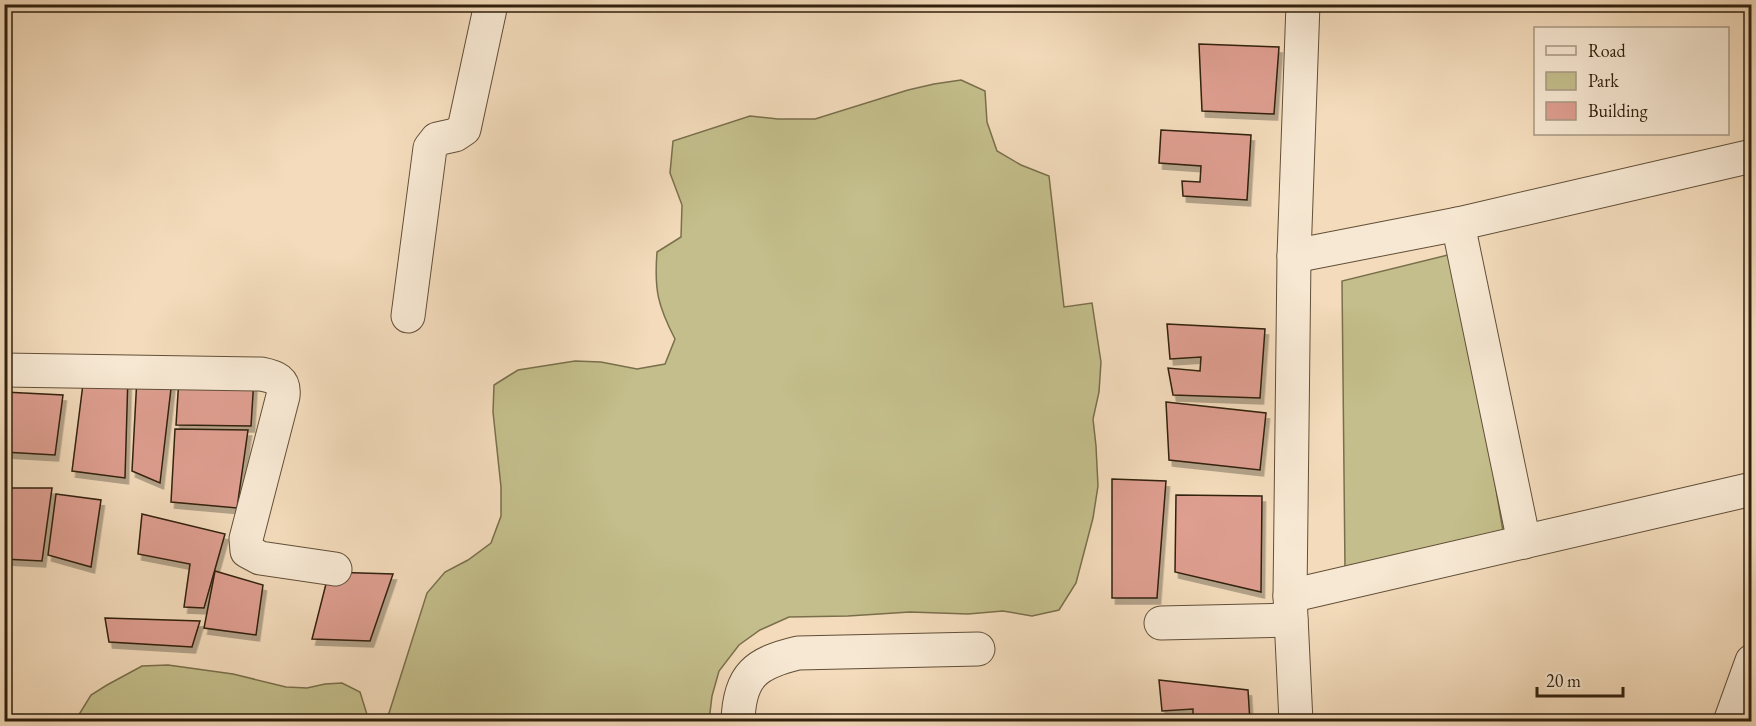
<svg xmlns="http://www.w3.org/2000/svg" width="1756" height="726" viewBox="0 0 1756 726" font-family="'EB Garamond',serif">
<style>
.green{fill:#c3be8b;stroke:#7a6f4c;stroke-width:1.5}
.building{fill:#de9e90;stroke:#31200d;stroke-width:1.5;filter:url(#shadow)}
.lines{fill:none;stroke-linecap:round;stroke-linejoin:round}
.minor-casing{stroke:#624f38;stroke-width:35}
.minor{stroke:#f7e8d3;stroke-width:33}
</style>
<defs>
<filter id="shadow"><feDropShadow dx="3.5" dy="6" stdDeviation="0" flood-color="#0004"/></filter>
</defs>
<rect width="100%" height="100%" fill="#f3dbbb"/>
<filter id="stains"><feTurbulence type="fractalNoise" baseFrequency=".00333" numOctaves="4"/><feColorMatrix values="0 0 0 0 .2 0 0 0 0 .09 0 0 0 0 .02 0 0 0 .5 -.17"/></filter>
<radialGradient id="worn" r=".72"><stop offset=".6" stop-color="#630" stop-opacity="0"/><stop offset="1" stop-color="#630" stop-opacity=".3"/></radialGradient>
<g class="green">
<path d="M 961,80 L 985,91 L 987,122 L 997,151 L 1021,165 L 1049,176 L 1064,307 L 1092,303 L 1101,362 L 1099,392 L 1093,419 L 1096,446 L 1098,486 L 1093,518 L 1076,583 L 1059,610 L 1032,616 L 1003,611 L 968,614 L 910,612 L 848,616 L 789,617 L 760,630 L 739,645 L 719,671 L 712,696 L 709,721 L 380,721 L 389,713 L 427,593 L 445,572 L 468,560 L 491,543 L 501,516 L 501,487 L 493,412 L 494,385 L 518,370 L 575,361 L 601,362 L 637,369 L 665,364 L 675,339 C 658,306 654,290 657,252 L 681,237 L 682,205 L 670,173 L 673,141 L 750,116 L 778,119 L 815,119 L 908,90 L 934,84 Z"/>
<path d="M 1456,253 L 1503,531 L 1345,569 L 1342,281 Z"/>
<path d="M 168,665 L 233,674 L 286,687 L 307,688 L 325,684 L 342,683 L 360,692 L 369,721 L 75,721 L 91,695 L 107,685 L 142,666 Z"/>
</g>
<g class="building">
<path d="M 1199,44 L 1279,47 L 1274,114 L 1202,111 Z"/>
<path d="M 1161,130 L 1251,135 L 1247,200 L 1183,196 L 1182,181 L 1200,182 L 1201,166 L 1159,163 Z"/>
<path d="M 1167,324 L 1265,329 L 1260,398 L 1173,395 L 1168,368 L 1200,371 L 1201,357 L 1170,359 Z"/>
<path d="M 128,375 L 125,478 L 72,471 L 84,376 Z"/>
<path d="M 137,377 L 172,380 L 160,483 L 132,471 Z"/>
<path d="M 179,378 L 254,378 L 251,426 L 176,425 Z"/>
<path d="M 4,392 L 63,395 L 55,455 L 4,452 Z"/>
<path d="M 1166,402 L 1266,413 L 1260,470 L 1169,460 Z"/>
<path d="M 175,429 L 248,430 L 237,508 L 171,502 Z"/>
<path d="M 1112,479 L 1166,481 L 1157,598 L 1112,598 Z"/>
<path d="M 10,488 L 52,488 L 42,561 L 4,559 L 4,538 Z"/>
<path d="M 56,494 L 101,500 L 91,567 L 48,555 Z"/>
<path d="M 1176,495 L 1262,496 L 1261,592 L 1175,572 Z"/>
<path d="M 142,514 L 225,534 L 204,608 L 184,607 L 190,564 L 138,554 Z"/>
<path d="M 215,571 L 263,585 L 256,635 L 204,628 Z"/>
<path d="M 329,572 L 393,574 L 370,641 L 312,639 Z"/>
<path d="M 105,618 L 200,621 L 192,647 L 109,642 Z"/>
<path d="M 1159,680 L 1248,690 L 1250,722 L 1193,722 L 1193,709 L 1162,711 Z"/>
</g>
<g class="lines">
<defs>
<g id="minor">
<path d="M 1458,224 L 1524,542"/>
<path d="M 1294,256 L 1458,224 L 1752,156"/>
<path d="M 408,316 L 430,148 L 437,139 L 455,135 L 464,129 L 491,4"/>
<path d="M 4,370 L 261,374 C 276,377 285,380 283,396 L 246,539 L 247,551 L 260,558 L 335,569"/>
<path d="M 1290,596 L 1752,489"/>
<path d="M 1161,623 L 1291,620"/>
<path d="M 738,722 C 739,675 756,663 798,653 L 978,649"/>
<path d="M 1296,722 L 1290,596 L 1294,256 L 1303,4"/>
<path d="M 1730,722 L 1752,661"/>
</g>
</defs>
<use href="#minor" class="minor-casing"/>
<use href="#minor" class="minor"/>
</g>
<rect width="1756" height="726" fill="none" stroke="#f3dbbb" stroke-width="24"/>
<rect x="6" y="6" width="1744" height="714" fill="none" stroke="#31200d" stroke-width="3"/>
<rect x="12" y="12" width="1732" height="702" fill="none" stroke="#31200d" stroke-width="1.5"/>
<rect x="1534" y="27" width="195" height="108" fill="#f7e8d3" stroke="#a89884" stroke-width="1.5"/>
<rect x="1546" y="46" width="30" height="9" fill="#f7e8d3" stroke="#a89884" stroke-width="1.5"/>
<text x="1588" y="57" font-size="18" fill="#31200d">Road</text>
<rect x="1546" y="72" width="30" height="18" fill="#c3be8b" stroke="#a89884" stroke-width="1.5"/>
<text x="1588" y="87" font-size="18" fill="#31200d">Park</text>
<rect x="1546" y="102" width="30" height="18" fill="#de9e90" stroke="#a89884" stroke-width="1.5"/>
<text x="1588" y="117" font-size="18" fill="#31200d">Building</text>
<path d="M1537 687v9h86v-9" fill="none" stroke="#31200d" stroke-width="3"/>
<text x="1546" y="687" font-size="18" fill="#31200d" stroke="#f7e8d3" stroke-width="4.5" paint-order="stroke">20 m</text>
<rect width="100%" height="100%" filter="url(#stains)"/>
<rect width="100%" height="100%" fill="url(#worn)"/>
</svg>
